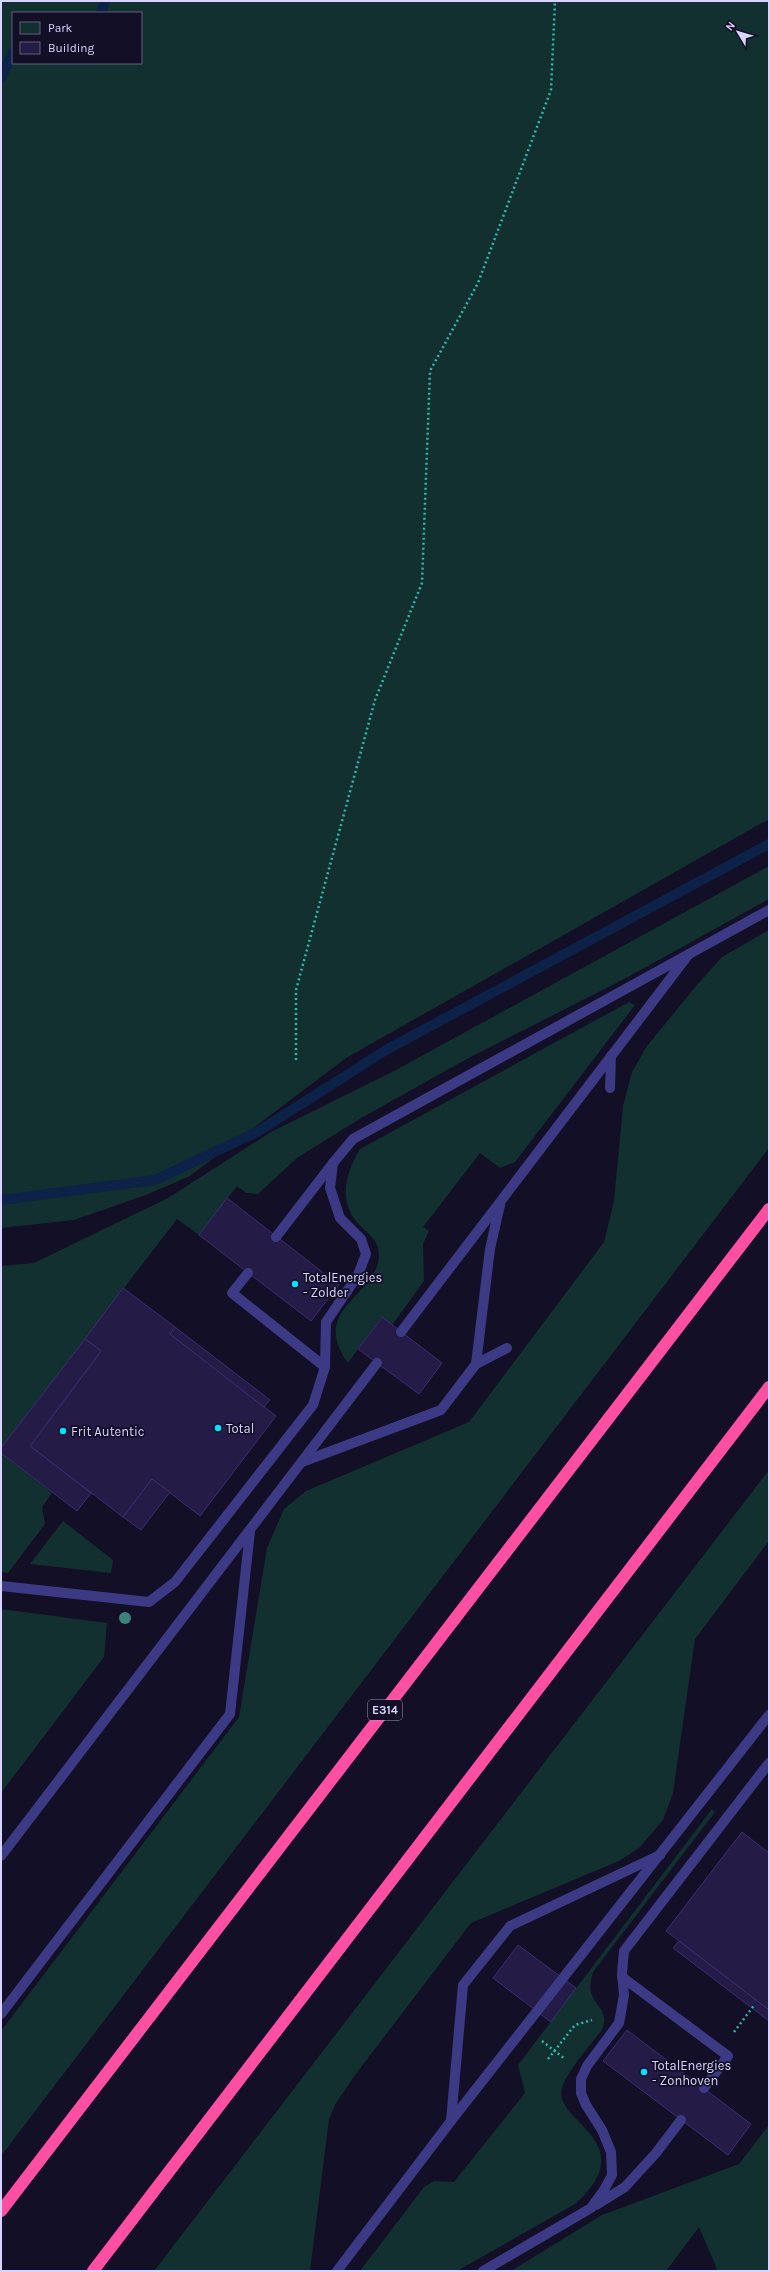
<svg xmlns="http://www.w3.org/2000/svg" width="770" height="2272" viewBox="0 0 770 2272" font-family="Karla,sans-serif">
<style>
.green{fill:#12302f;fill-rule:evenodd}
.lines{fill:none;stroke-linecap:round;stroke-linejoin:round}
.stream{stroke:#0c2248;stroke-width:10}
.building{fill:#241b47;stroke:#3b2d73}
.path{stroke:#2fb8b0;stroke-width:2.5;stroke-dasharray:2 3;stroke-linecap:butt}
.lane{stroke:#3d3a85;stroke-width:10}
.highway{stroke:#ff4fa3;stroke-width:12}
.tree{fill:#3d827b}
.poi-dot{fill:#00e5ff;stroke:#130f26;stroke-width:1.5}
.labels{text-anchor:middle;stroke-width:3.5;stroke-linejoin:round;paint-order:stroke}
.shield{fill:#130f26;stroke:#9e99be;stroke-width:1}
.shield-label{font-size:12px;font-weight:bold;fill:#d9d4ff}
.poi-label{font-size:13px;fill:#d9d4ff;stroke:#130f26;text-anchor:start}
</style>
<rect width="100%" height="100%" fill="#130f26"/>
<g class="green">
<path d="M 1,1 L 769,1 L 769,819 L 346,1058 L 190,1176 L 146,1195 L 74,1220 L 1,1228 ZM 13,13 L 141,13 L 141,63 L 13,63 Z"/>
<path d="M 769,866 L 769,899 L 628,977 L 465,1060 L 363,1117 L 297,1158 L 258,1194 L 246,1193 L 237,1186 L 199,1235 L 177,1219 L 1,1448 L 1,1266 L 34,1263 L 168,1198 L 271,1132 L 394,1071 Z"/>
<path d="M 769,930 L 769,1148 L 1,2156 L 1,2031 L 239,1717 L 267,1548 L 284,1509 L 306,1491 L 469,1422 L 604,1242 L 614,1201 L 623,1106 L 632,1072 L 647,1046 L 696,986 L 722,957 Z"/>
<path d="M 629,1002 L 635,1005 L 515,1162 L 500,1168 L 480,1153 L 423,1227 L 429,1231 L 423,1244 L 424,1281 L 392,1325 L 381,1317 L 348,1363 C 309,1308 375,1298 379,1257 C 380,1238 365,1233 355,1220 C 338,1197 347,1171 360,1149 Z"/>
<path d="M 1,1453 L 52,1493 L 42,1507 L 45,1524 L 8,1573 L 1,1572 Z"/>
<path d="M 769,1470 L 769,1541 L 695,1639 L 673,1793 L 663,1820 L 639,1848 L 619,1861 L 471,1923 L 355,2075 L 336,2103 L 329,2119 L 310,2271 L 154,2271 Z"/>
<path d="M 63,1521 L 113,1560 L 111,1573 L 30,1564 Z"/>
<path d="M 1,1609 L 107,1623 L 104,1657 L 1,1793 Z"/>
<path d="M 712,1809 L 715,1812 L 593,1972 C 591,1980 589,1988 592,1995 C 598,2010 609,2011 602,2030 C 591,2044 566,2073 562,2088 C 552,2122 645,2141 575,2204 L 457,2271 L 360,2271 L 424,2187 L 434,2181 L 454,2182 L 525,2093 L 518,2065 Z"/>
<path d="M 769,2125 L 769,2271 L 716,2271 L 717,2269 L 699,2227 L 666,2271 L 511,2271 L 602,2215 L 739,2164 Z"/>
</g>
<g class="lines">
<g class="stream">
<path d="M 101,13 L 105,1"/>
<path d="M 1,78 L 13,52"/>
<path d="M 1,1200 L 155,1180 L 257,1132 L 386,1050 L 769,844"/>
</g>
</g>
<g class="building">
<path d="M 227,1198 L 339,1285 L 311,1321 L 199,1235 Z"/>
<path d="M 123,1288 L 175,1327 L 170,1334 L 276,1416 L 200,1516 L 152,1479 L 123,1517 L 30,1446 L 101,1351 L 85,1339 Z"/>
<path d="M 382,1317 L 442,1363 L 419,1394 L 358,1349 Z"/>
<path d="M 175,1327 L 270,1400 L 264,1407 L 170,1334 Z"/>
<path d="M 85,1339 L 101,1351 L 30,1446 L 91,1493 L 77,1511 L 1,1453 L 1,1448 Z"/>
<path d="M 152,1479 L 170,1492 L 141,1530 L 123,1517 Z"/>
<path d="M 742,1832 L 769,1853 L 769,2010 L 666,1931 Z"/>
<path d="M 679,1941 L 769,2010 L 769,2021 L 673,1948 Z"/>
<path d="M 518,1945 L 576,1988 L 551,2022 L 493,1978 Z"/>
<path d="M 627,2030 L 751,2124 L 728,2155 L 603,2061 Z"/>
</g>
<g class="lines">
<g class="path">
<path d="M 296,1060 L 296,990 L 375,700 L 422,583 L 430,371 L 478,283 L 551,90 L 555,1"/>
<path d="M 734,2032 L 755,2004"/>
<path d="M 542,2041 L 565,2059"/>
<path d="M 548,2059 L 575,2025 L 592,2020"/>
</g>
<g class="lane">
<path d="M 610,1088 L 611,1056"/>
<path d="M 276,1237 L 333,1163"/>
<path d="M 248,1273 L 232,1293 L 325,1367"/>
<path d="M 401,1332 L 689,954"/>
<path d="M 476,1364 L 507,1348"/>
<path d="M 302,1462 L 441,1410 L 476,1364 L 490,1249 L 500,1205"/>
<path d="M 1,1586 L 149,1602 L 175,1582 L 313,1405 L 325,1367 L 326,1322 L 358,1275 L 366,1254 L 361,1239 L 340,1218 L 330,1188 L 333,1163 L 353,1139 L 769,910"/>
<path d="M 1,1856 L 377,1363"/>
<path d="M 622,1977 L 728,2056 L 704,2088"/>
<path d="M 1,2014 L 230,1714 L 250,1531"/>
<path d="M 451,2121 L 769,1715"/>
<path d="M 596,2205 L 625,2187 L 656,2153 L 681,2120"/>
<path d="M 337,2271 L 451,2121 L 463,1985 L 510,1926 L 660,1855"/>
<path d="M 483,2271 L 591,2208 L 604,2190 L 612,2175 L 611,2152 L 602,2130 L 586,2105 L 581,2093 L 581,2079 L 587,2066 L 619,2023 L 624,1995 L 622,1973 L 624,1951 L 769,1763"/>
</g>
<g class="highway">
<path d="M 1,2211 L 769,1209"/>
<path d="M 93,2271 L 769,1387"/>
</g>
</g>
<circle class="tree" cx="125" cy="1618" r="6"/>
<g class="poi-dot">
<circle cx="295" cy="1284" r="4"/>
<circle cx="218" cy="1428" r="4"/>
<circle cx="63" cy="1431" r="4"/>
<circle cx="644" cy="2072" r="4"/>
</g>
<g class="labels">
<rect class="shield" x="368" y="1700" width="34" height="20" rx="3"/>
<g class="shield-label">
<text x="385" y="1714">E314</text>
</g>
<g class="poi-label">
<text x="303" y="1282">TotalEnergies<tspan x="303" dy="15">- Zolder</tspan></text>
<text x="226" y="1433">Total</text>
<text x="71" y="1436">Frit Autentic</text>
<text x="652" y="2070">TotalEnergies<tspan x="652" dy="15">- Zonhoven</tspan></text>
</g>
</g>
<rect width="770" height="2272" fill="none" stroke="#d9d4ff" stroke-width="4"/>
<rect x="12" y="12" width="130" height="52" fill="#130f26" stroke="#625e7d"/>
<rect x="20" y="22" width="20" height="12" fill="#12302f" stroke="#625e7d"/>
<text x="48" y="32" font-size="12" fill="#d9d4ff">Park</text>
<rect x="20" y="42" width="20" height="12" fill="#241b47" stroke="#625e7d"/>
<text x="48" y="52" font-size="12" fill="#d9d4ff">Building</text>
<g transform="translate(738 32) rotate(308)" stroke="#130f26" stroke-width="3" paint-order="stroke">
<path d="M0-3L7 15L0 10L-7 15Z" fill="#d9d4ff"/>
<text y="-6" font-size="11" font-weight="bold" text-anchor="middle" fill="#d9d4ff">N</text>
</g>
</svg>
